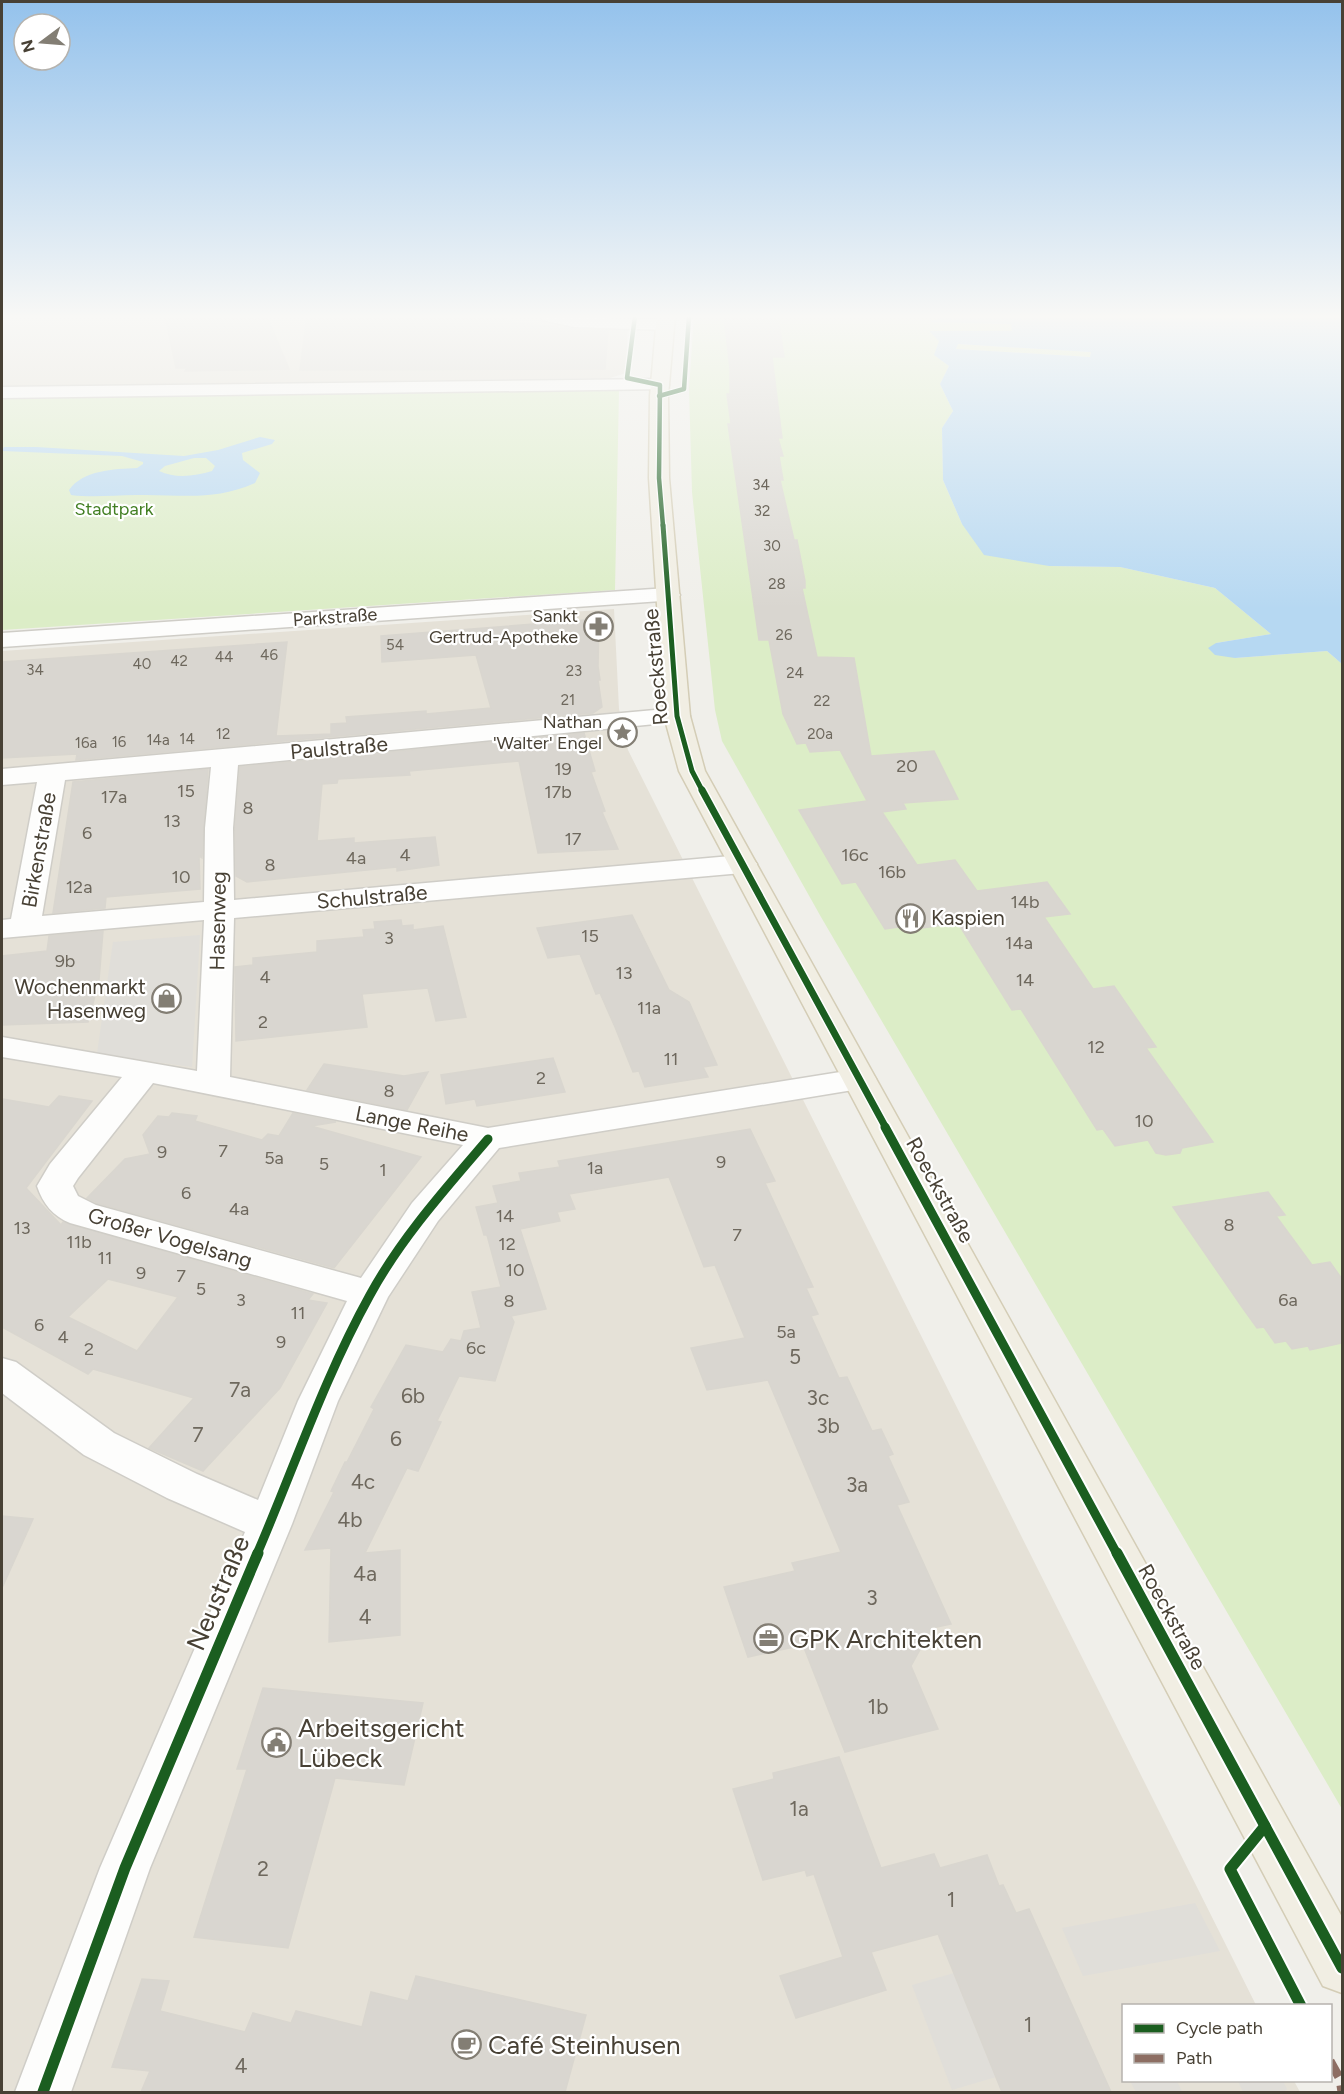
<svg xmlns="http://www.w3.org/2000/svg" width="1344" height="2094" viewBox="0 0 1344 2094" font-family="Figtree,sans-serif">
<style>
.residential{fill:#e5e1d7}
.green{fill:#dcedc7}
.parking{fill:#e0ded9}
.water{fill:#b6d8f2;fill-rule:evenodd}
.building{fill:#d9d6d0;stroke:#d9d6cf;stroke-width:1.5;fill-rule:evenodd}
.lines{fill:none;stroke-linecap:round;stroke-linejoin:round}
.minor-casing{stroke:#cfcdc7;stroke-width:3}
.major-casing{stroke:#d4cdb6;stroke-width:3}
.minor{fill:#fdfdfc;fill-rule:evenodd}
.major{fill:#f1eee3;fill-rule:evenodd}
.quiet{stroke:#8d6e63;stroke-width:9;stroke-dasharray:18 9;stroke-linecap:butt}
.cycleway-far4-casing{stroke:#fff;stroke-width:7}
.cycleway-far3-casing{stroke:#fff;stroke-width:8}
.cycleway-far2-casing{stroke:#fff;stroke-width:10}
.cycleway-far1-casing{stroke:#fff;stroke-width:13}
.cycleway-casing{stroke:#fff;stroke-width:15}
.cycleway-far4{stroke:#1b5e20;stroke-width:4.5}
.cycleway-far3{stroke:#1b5e20;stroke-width:5}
.cycleway-far2{stroke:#1b5e20;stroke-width:7}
.cycleway-far1{stroke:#1b5e20;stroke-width:9}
.cycleway{stroke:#1b5e20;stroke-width:11}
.labels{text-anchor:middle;stroke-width:4.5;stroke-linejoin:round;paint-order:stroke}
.far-number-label{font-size:15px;fill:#6e685d}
.far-park-label{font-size:18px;fill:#427f23;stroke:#fff}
.far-poi-label{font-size:18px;fill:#484135;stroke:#fff;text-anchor:end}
.far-street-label{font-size:18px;fill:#484135;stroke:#fff}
.number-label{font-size:18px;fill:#6e685d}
.street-label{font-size:21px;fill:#484135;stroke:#fff}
.poi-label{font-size:21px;fill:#484135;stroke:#fff;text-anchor:start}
.near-number-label{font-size:21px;fill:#6e685d}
.near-street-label{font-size:26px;fill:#484135;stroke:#fff}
.near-poi-label{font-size:26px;fill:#484135;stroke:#fff;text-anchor:start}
</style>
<rect width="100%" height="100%" fill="#f0efea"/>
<g class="residential">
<path d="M 2,316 L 628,316 L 626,373 L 610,378 L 2,386 Z"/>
<path d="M 614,609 L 619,709 L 628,750 L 1256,2005 L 1124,2006 L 1124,2080 L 1294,2081 L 1300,2092 L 2,2092 L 2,651 Z"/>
</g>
<g class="green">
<path d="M 694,316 L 975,316 L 940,318 L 932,322 L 1012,324 L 1012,331 L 930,331 L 939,341 L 935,355 L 949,366 L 940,384 L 953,411 L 942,428 L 943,480 L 962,524 L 1049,566 L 1120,567 L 1215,588 L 1271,634 L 1216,643 L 1235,658 L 1327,651 L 1342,664 L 1342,1809 L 821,917 L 722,741 L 715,710 L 692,492 L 689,389 Z"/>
<path d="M 957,344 L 1091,352 L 1090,357 L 956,349 Z"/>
<path d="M 619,390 L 615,590 L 2,630 L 2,398 Z"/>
</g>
<g class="parking">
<path d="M 200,935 L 192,1067 L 97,1054 L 113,942 Z"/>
<path d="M 1195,1903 L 1220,1951 L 1083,1976 L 1062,1928 Z"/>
<path d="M 954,1973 L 996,2077 L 952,2090 L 912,1985 Z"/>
<path d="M 1130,2081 L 1177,2081 L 1182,2092 L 1136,2092 Z"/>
<path d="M 1238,2081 L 1283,2081 L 1287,2089 L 1284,2092 L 1243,2092 Z"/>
</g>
<g class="water">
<path d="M 975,316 L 1342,316 L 1342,664 L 1327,651 L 1235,658 L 1215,655 L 1208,648 L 1216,643 L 1271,634 L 1215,588 L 1120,567 L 1049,566 L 984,555 L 962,524 L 943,480 L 942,428 L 953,411 L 940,384 L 949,366 L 934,355 L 939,341 L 929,331 L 1012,331 L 1011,324 L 930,322 L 940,318 ZM 958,344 L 1090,352 L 1091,352 L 1090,357 L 956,349 Z"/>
<path d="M 260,437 L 275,440 L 272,444 L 242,453 L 243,460 L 260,473 L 255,483 C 211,502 182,494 136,495 C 114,495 94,498 71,495 L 69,490 C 83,470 114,469 137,468 L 143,464 L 143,462 L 122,456 L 2,451 L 4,447 L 36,447 L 184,456 L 218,450 ZM 194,458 L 206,458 L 215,466 L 212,471 C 195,476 176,479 159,471 L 165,466 Z"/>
</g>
<g class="building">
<path d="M 165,316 L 267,316 L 289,369 L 185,371 L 187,368 L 176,368 Z"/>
<path d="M 307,316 L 506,316 L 502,321 L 574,329 L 608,330 L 605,369 L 300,370 Z"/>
<path d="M 724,316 L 778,316 L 784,357 L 772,357 L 782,438 L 778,438 L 783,456 L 779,456 L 783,480 L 780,480 L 794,540 L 797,540 L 805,581 L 805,588 L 802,588 L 817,657 L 854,658 L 871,756 L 934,751 L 958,799 L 903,803 L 906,809 L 882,812 L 917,865 L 955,860 L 977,891 L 1047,882 L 1070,914 L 1044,917 L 1093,989 L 1114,986 L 1156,1047 L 1146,1048 L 1213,1142 L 1182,1148 L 1180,1153 L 1166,1155 L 1156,1153 L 1148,1140 L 1115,1146 L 1103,1129 L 1097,1130 L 1021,1009 L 1012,1010 L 958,923 L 908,930 L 906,926 L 885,929 L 856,882 L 842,884 L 799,810 L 867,801 L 840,750 L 810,752 L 806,743 L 797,744 L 783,714 L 769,640 L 759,640 L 728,424 L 731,424 L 727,394 L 730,394 L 730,369 Z"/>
<path d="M 599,619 L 598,666 L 600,680 L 598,680 L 602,707 L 593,713 L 76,760 L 77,754 L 2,758 L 2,662 L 287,642 L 276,736 L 331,734 L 331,724 L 347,723 L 346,717 L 426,711 L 426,714 L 491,708 L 476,655 L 382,662 L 381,636 Z"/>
<path d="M 584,733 L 595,771 L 591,772 L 605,811 L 602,812 L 618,849 L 538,853 L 519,761 L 409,771 L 410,775 L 338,779 L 337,783 L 322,784 L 317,841 L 354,838 L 354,843 L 435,837 L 439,865 L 397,871 L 397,867 L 247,882 L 236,876 L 235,828 L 240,767 Z"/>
<path d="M 208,769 L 202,858 L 199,856 L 200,889 L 106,897 L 105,908 L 53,913 L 73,782 Z"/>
<path d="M 632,915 L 669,990 L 689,1002 L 717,1065 L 703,1067 L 708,1077 L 645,1087 L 639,1071 L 633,1072 L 615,1027 L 600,993 L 596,994 L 580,954 L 548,958 L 537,928 Z"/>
<path d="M 401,920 L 402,926 L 413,925 L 413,930 L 443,926 L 466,1017 L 436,1021 L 428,988 L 362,994 L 367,1027 L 236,1041 L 235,967 L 253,965 L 253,958 L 317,952 L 317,941 L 364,937 L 363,930 L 375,929 L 374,922 Z"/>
<path d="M 103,931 L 98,992 L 96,992 L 88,1022 L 2,1025 L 2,956 L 47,951 L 49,936 Z"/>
<path d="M 553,1058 L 565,1092 L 477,1106 L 475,1099 L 446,1104 L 441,1075 Z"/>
<path d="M 324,1064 L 404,1076 L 428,1072 L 407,1110 L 307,1090 Z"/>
<path d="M 59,1096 L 92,1101 L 26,1188 L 61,1225 L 63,1222 L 313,1294 L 308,1300 L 327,1303 L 280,1388 L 203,1471 L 149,1448 L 194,1398 L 93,1369 L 88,1374 L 2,1327 L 2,1099 L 49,1107 ZM 108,1279 L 178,1297 L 137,1351 L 68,1317 Z"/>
<path d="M 172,1113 L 197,1116 L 195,1121 L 262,1140 L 268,1134 L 279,1136 L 293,1113 L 336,1122 L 311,1126 L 421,1157 L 334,1268 L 97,1203 L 87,1198 L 125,1159 L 150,1154 L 143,1135 L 158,1116 L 169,1117 Z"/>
<path d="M 750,1129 L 775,1181 L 765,1183 L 813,1287 L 806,1288 L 818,1314 L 811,1316 L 839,1378 L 847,1377 L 872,1431 L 881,1429 L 893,1454 L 888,1456 L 909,1502 L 897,1505 L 951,1624 L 932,1628 L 911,1666 L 938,1729 L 845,1752 L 803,1645 L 748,1657 L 724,1587 L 795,1571 L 792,1563 L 841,1552 L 768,1380 L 707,1390 L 691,1348 L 745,1338 L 715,1265 L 704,1267 L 669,1177 L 569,1194 L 575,1209 L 557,1212 L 560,1221 L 520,1229 L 546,1309 L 511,1316 L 514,1322 L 495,1381 L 459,1376 L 437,1421 L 441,1422 L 418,1471 L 407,1468 L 365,1553 L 400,1550 L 400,1635 L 329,1642 L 331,1548 L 305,1550 L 334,1492 L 331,1491 L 345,1462 L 347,1462 L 374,1409 L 371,1407 L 406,1345 L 443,1352 L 451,1339 L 461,1341 L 464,1331 L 481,1328 L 472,1292 L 501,1287 L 487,1235 L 484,1235 L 476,1207 L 498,1203 L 493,1186 L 521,1181 L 519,1173 L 560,1167 L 558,1161 Z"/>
<path d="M 1268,1192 L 1285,1215 L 1276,1216 L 1312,1265 L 1330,1262 L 1342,1279 L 1342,1343 L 1310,1350 L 1308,1346 L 1292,1349 L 1286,1341 L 1275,1343 L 1264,1327 L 1257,1328 L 1242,1307 L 1173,1207 Z"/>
<path d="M 2,1516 L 33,1519 L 2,1588 Z"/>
<path d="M 263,1688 L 423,1703 L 404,1785 L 335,1778 L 288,1948 L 194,1937 L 247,1769 L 237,1769 Z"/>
<path d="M 839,1757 L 881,1868 L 934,1854 L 940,1868 L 987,1855 L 999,1886 L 1003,1885 L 1016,1913 L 1029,1909 L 1111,2092 L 1002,2092 L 938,1934 L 871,1952 L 886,1990 L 796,2018 L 780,1976 L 843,1957 L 814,1874 L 807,1876 L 805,1870 L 763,1880 L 733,1789 L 774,1779 L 773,1773 Z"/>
<path d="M 416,1976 L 586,2015 L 565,2092 L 141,2092 L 150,2071 L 112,2067 L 142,1979 L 169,1981 L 160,2011 L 245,2032 L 253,2013 L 291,2023 L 296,2011 L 362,2027 L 371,1992 L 408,2001 Z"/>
</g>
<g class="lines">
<defs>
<g id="minor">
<path d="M 540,316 L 665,320 L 671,321 L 674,325 L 671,329 L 665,330 L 574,327 L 542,320 Z"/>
<path d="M 660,379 L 667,381 L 669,385 L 667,389 L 2,398 L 2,387 Z"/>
<path d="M 668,588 L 676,590 L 680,595 L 676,600 L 2,647 L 2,633 Z"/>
<path d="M 677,708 L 686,711 L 690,716 L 686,721 L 238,765 L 233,828 L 234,900 L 742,855 L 752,858 L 757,864 L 752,870 L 742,873 L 234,918 L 230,1077 L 488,1128 L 859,1069 L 871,1072 L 876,1079 L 871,1086 L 859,1089 L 499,1148 L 438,1221 L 388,1297 L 338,1401 L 292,1524 L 150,1868 L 71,2092 L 15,2092 L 100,1868 L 245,1532 L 167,1498 L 84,1455 L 2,1393 L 2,1358 L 16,1362 L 114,1433 L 197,1474 L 258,1500 L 298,1401 L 347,1301 L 70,1223 C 53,1216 43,1204 37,1186 L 50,1164 L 122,1077 L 2,1057 L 2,1037 L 197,1071 L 204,920 L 2,938 L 2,920 L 11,919 L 37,782 L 2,785 L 2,769 ZM 211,767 L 205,828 L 204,902 L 42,916 L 65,780 ZM 153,1083 L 463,1145 L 412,1203 L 361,1278 L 96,1205 L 78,1196 L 73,1186 L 78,1178 Z"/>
</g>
<path id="major" d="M 657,316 L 675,316 L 668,396 L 669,478 L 690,716 L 705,771 L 1342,1917 L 1342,1993 L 1323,1986 L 679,771 L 664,716 L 649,478 L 650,396 Z"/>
</defs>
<use href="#minor" class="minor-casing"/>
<use href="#major" class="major-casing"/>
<use href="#minor" class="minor"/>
<use href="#major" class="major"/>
<path class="quiet" d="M 1330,2061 L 1340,2079 L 1342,2092"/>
<defs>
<g id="cycleway-far4">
<path d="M 635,316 L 627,378 L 660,385 L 659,478 L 663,526"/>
<path d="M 659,396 L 684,389 L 689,316"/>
</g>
<path id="cycleway-far3" d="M 663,525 L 677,716 L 692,771 L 703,792"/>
<path id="cycleway-far2" d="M 702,790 L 886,1128"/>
<g id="cycleway-far1">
<path d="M 885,1127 L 1117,1554"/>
<path d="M 257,1554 C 294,1468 324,1378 370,1295 C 401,1238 446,1188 488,1139"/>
</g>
<g id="cycleway">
<path d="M 1117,1553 L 1342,1968"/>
<path d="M 1265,1826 L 1230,1869 L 1301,2006"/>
<path d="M 43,2092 L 125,1868 L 258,1553"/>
</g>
</defs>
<use href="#cycleway-far4" class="cycleway-far4-casing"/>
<use href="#cycleway-far3" class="cycleway-far3-casing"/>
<use href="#cycleway-far2" class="cycleway-far2-casing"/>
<use href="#cycleway-far1" class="cycleway-far1-casing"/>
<use href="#cycleway" class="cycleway-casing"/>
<use href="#cycleway-far4" class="cycleway-far4"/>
<use href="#cycleway-far3" class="cycleway-far3"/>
<use href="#cycleway-far2" class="cycleway-far2"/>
<use href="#cycleway-far1" class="cycleway-far1"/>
<use href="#cycleway" class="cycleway"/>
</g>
<linearGradient id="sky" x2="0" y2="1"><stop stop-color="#94c2ec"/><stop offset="0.52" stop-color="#f8f8f6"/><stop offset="1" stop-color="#f8f8f6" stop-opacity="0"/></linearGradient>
<rect width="1344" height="609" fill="url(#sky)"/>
<defs>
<symbol id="pharmacy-ring" viewBox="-11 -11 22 22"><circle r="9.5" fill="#fff" stroke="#837e74" stroke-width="1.5"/><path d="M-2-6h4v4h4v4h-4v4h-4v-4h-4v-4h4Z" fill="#837e74"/></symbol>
<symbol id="sight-ring" viewBox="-11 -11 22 22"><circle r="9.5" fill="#fff" stroke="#837e74" stroke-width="1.5"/><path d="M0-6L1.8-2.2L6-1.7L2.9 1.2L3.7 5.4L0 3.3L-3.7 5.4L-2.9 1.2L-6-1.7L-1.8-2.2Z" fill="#837e74"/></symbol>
<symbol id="restaurant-ring" viewBox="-11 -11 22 22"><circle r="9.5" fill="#fff" stroke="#837e74" stroke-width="1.5"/><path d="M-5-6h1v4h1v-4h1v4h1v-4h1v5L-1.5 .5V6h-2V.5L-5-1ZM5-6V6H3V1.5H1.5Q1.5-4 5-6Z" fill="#837e74"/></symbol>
<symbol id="shop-ring" viewBox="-11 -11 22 22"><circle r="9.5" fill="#fff" stroke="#837e74" stroke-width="1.5"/><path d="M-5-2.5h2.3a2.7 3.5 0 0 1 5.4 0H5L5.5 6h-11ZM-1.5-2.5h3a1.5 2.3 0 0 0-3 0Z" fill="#837e74"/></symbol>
<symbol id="office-ring" viewBox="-11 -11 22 22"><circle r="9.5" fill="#fff" stroke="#837e74" stroke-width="1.5"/><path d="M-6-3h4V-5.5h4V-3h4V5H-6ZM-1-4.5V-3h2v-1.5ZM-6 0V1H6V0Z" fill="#837e74"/></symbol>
<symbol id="civic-ring" viewBox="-11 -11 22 22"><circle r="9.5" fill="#fff" stroke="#837e74" stroke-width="1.5"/><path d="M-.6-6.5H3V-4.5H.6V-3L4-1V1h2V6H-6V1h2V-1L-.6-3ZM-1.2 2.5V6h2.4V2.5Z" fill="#837e74"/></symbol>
<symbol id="cafe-ring" viewBox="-11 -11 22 22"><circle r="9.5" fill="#fff" stroke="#837e74" stroke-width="1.5"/><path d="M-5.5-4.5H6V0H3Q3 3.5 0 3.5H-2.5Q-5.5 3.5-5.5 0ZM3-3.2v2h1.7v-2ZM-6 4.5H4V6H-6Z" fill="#837e74"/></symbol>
</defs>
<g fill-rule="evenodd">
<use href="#pharmacy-ring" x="582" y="610" width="33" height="33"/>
<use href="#sight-ring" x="606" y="716" width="33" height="33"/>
<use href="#restaurant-ring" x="894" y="902" width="33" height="33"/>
<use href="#shop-ring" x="150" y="982" width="33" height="33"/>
<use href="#office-ring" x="752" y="1622" width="33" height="33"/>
<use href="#civic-ring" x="260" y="1726" width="33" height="33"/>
<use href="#cafe-ring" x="450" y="2028" width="33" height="33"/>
</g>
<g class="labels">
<g class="far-number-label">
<text x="761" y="490">34</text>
<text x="762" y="516">32</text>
<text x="772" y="551">30</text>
<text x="777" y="589">28</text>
<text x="784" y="640">26</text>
<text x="395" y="650">54</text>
<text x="269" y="660">46</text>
<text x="224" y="662">44</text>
<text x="179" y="666">42</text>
<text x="142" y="669">40</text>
<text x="35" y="675">34</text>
<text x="574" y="676">23</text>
<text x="795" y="678">24</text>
<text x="568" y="705">21</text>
<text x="822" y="706">22</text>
<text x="223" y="739">12</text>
<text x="820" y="739">20a</text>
<text x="187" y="744">14</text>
<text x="158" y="745">14a</text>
<text x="119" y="747">16</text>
<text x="86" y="748">16a</text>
</g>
<g class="far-park-label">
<text x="114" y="515">Stadtpark</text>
</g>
<g class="far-poi-label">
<text x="578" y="622">Sankt<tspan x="578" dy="21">Gertrud-Apotheke</tspan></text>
<text x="602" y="728">Nathan<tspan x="602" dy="21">'Walter' Engel</tspan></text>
</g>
<g class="far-street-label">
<text transform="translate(335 617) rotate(-4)" y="6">Parkstraße</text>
</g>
<g class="number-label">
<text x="907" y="772">20</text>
<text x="563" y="775">19</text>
<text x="186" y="797">15</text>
<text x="558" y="798">17b</text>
<text x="114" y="803">17a</text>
<text x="248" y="814">8</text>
<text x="172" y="827">13</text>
<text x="87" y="839">6</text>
<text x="573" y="845">17</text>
<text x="405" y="861">4</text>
<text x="855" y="861">16c</text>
<text x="356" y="864">4a</text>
<text x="270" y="871">8</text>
<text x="892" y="878">16b</text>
<text x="181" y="883">10</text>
<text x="79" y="893">12a</text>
<text x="1025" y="908">14b</text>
<text x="590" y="942">15</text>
<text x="389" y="944">3</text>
<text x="1019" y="949">14a</text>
<text x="65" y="967">9b</text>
<text x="624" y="979">13</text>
<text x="265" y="983">4</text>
<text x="1025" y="986">14</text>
<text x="649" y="1014">11a</text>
<text x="263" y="1028">2</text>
<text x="1096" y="1053">12</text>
<text x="671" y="1065">11</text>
<text x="541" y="1084">2</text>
<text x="389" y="1097">8</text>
<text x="1144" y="1127">10</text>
<text x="223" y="1157">7</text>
<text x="162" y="1158">9</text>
<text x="274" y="1164">5a</text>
<text x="721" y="1168">9</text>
<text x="324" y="1170">5</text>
<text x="595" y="1174">1a</text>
<text x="383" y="1176">1</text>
<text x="186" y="1199">6</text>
<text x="239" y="1215">4a</text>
<text x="505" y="1222">14</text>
<text x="1229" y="1231">8</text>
<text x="22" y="1234">13</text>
<text x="737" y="1241">7</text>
<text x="79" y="1248">11b</text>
<text x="507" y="1250">12</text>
<text x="105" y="1264">11</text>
<text x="515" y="1276">10</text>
<text x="141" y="1279">9</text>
<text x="181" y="1282">7</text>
<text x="201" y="1295">5</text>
<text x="241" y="1306">3</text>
<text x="1288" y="1306">6a</text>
<text x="509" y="1307">8</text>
<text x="298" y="1319">11</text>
<text x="39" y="1331">6</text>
<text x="786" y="1338">5a</text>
<text x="63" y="1343">4</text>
<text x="281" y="1348">9</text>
<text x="476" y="1354">6c</text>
<text x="89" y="1355">2</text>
</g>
<g class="street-label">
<text transform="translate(656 667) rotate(-95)" y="7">Roeckstraße</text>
<text transform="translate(339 748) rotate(-5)" y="7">Paulstraße</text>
<text transform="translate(39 850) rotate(-80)" y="7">Birkenstraße</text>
<text transform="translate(372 897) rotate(-5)" y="7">Schulstraße</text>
<text transform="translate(218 921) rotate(-89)" y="7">Hasenweg</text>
<text transform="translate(412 1124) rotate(11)" y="7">Lange Reihe</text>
<text transform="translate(940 1190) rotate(61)" y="7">Roeckstraße</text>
<text transform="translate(170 1238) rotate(16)" y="7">Großer Vogelsang</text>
<text transform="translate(1172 1617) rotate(61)" y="7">Roeckstraße</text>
</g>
<g class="poi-label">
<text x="931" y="925">Kaspien</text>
<text x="146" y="994" text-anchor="end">Wochenmarkt<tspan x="146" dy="24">Hasenweg</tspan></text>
</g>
<g class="near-number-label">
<text x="795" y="1364">5</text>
<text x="240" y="1397">7a</text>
<text x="413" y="1403">6b</text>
<text x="818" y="1405">3c</text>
<text x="828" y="1433">3b</text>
<text x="198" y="1442">7</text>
<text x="396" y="1446">6</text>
<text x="363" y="1489">4c</text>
<text x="857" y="1492">3a</text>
<text x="350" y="1527">4b</text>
<text x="365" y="1581">4a</text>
<text x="872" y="1605">3</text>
<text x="365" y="1624">4</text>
<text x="878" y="1714">1b</text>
<text x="799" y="1816">1a</text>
<text x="263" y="1876">2</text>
<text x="951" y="1907">1</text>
<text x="1028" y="2032">1</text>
<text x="241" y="2073">4</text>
</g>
<g class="near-street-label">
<text transform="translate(218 1593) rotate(-67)" y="9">Neustraße</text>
</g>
<g class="near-poi-label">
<text x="789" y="1648">GPK Architekten</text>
<text x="298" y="1737">Arbeitsgericht<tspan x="298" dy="30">Lübeck</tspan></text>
<text x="488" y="2054">Café Steinhusen</text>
</g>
</g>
<rect width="1344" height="2094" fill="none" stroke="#484135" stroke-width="6"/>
<rect x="1122" y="2004" width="210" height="78" fill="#ffffff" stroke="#b6b3ae" stroke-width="1.5"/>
<rect x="1134" y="2024" width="30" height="9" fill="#1b5e20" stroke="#b6b3ae" stroke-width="1.5"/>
<text x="1176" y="2034" font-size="18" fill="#484135">Cycle path</text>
<rect x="1134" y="2054" width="30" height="9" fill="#8d6e63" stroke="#b6b3ae" stroke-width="1.5"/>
<text x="1176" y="2064" font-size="18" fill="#484135">Path</text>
<g transform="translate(42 42) rotate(254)"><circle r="28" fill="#ffffff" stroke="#b6b3ae" stroke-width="1.5"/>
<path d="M0-4.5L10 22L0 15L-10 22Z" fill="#837e74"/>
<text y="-9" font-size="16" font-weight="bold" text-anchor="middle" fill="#484135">N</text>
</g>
</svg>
